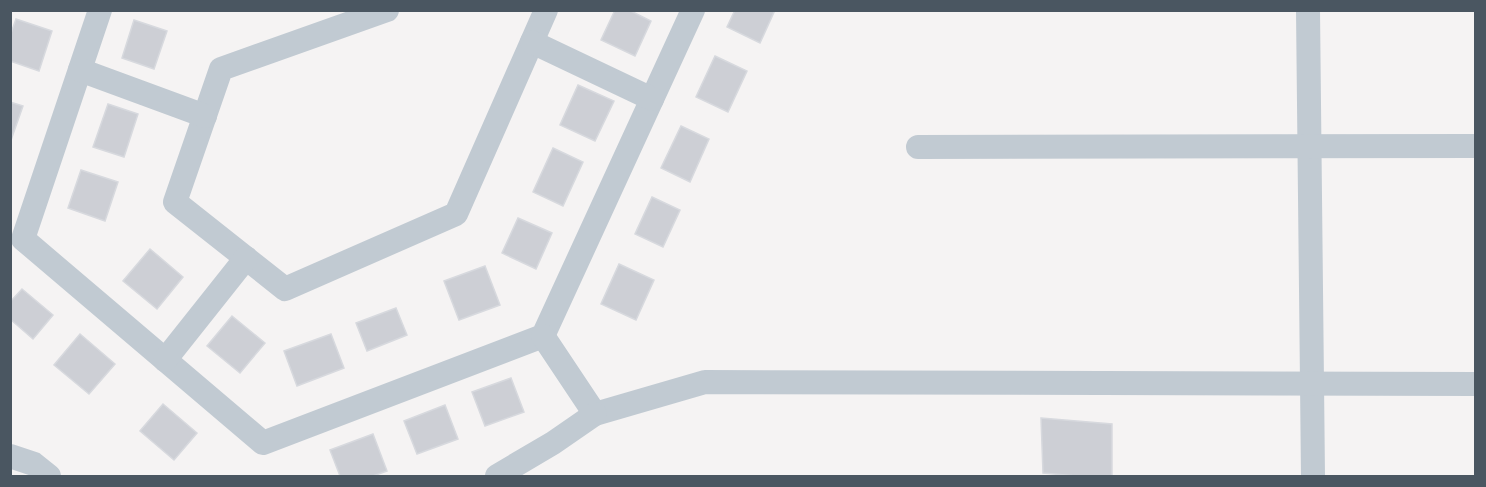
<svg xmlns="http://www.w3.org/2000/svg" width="1486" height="487" viewBox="0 0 1486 487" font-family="'Fira Sans',sans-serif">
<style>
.building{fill:#cdcfd5;stroke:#d7d9de;stroke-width:1.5}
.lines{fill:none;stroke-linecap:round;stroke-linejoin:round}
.minor{stroke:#c1cad2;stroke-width:24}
</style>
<rect width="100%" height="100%" fill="#f5f3f3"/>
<g class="building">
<path d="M 615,10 L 629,10 L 651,21 L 635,56 L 601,40 Z"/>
<path d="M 735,10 L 775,10 L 760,43 L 727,27 Z"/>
<path d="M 16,19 L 52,31 L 39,71 L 10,61 L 10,36 Z"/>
<path d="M 134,20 L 167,31 L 154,69 L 122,58 Z"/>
<path d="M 715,56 L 747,71 L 728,112 L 696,97 Z"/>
<path d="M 578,85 L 614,101 L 595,141 L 560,125 Z"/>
<path d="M 10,102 L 23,106 L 10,143 Z"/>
<path d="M 108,104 L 138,114 L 124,157 L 93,147 Z"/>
<path d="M 681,126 L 709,139 L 690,182 L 661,168 Z"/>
<path d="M 553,148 L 583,162 L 563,206 L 533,192 Z"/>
<path d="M 81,170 L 118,182 L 105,221 L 68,208 Z"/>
<path d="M 652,197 L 680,210 L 663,247 L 635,234 Z"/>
<path d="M 518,218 L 552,233 L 536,269 L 502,253 Z"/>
<path d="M 150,249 L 183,277 L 157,309 L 123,281 Z"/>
<path d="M 619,264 L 654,280 L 636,320 L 601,304 Z"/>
<path d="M 485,266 L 500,305 L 459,320 L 444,281 Z"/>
<path d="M 22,289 L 53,315 L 33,339 L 10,319 L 10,302 Z"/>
<path d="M 396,308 L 407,335 L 367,351 L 356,323 Z"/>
<path d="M 232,316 L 265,343 L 240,373 L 207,346 Z"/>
<path d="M 80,334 L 115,364 L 89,394 L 54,365 Z"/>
<path d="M 331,334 L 344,368 L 297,386 L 284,351 Z"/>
<path d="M 511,378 L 524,412 L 485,426 L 472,392 Z"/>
<path d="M 163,404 L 197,433 L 174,460 L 140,431 Z"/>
<path d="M 445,405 L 458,439 L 417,454 L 404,421 Z"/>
<path d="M 1041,418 L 1112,424 L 1112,476 L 1076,476 L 1043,473 Z"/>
<path d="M 373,434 L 387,471 L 373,476 L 340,476 L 330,450 Z"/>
</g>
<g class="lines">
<g class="minor">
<path d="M 100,10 L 23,239 L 263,443 L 543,336 L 693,10"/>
<path d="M 387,10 L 221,69 L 175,202 L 285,289 L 456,214 L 546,10"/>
<path d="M 1308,10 L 1313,476"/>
<path d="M 532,42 L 652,99"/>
<path d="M 80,70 L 205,116"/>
<path d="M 918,147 L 1476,146"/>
<path d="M 543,336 L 595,414 L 705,382 L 1476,384"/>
<path d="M 165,360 L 246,258"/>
<path d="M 10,456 L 34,464 L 49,476"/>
<path d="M 497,476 L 553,443 L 595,414"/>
</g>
</g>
<rect width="1486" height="487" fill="none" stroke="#4a5661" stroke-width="24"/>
</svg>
